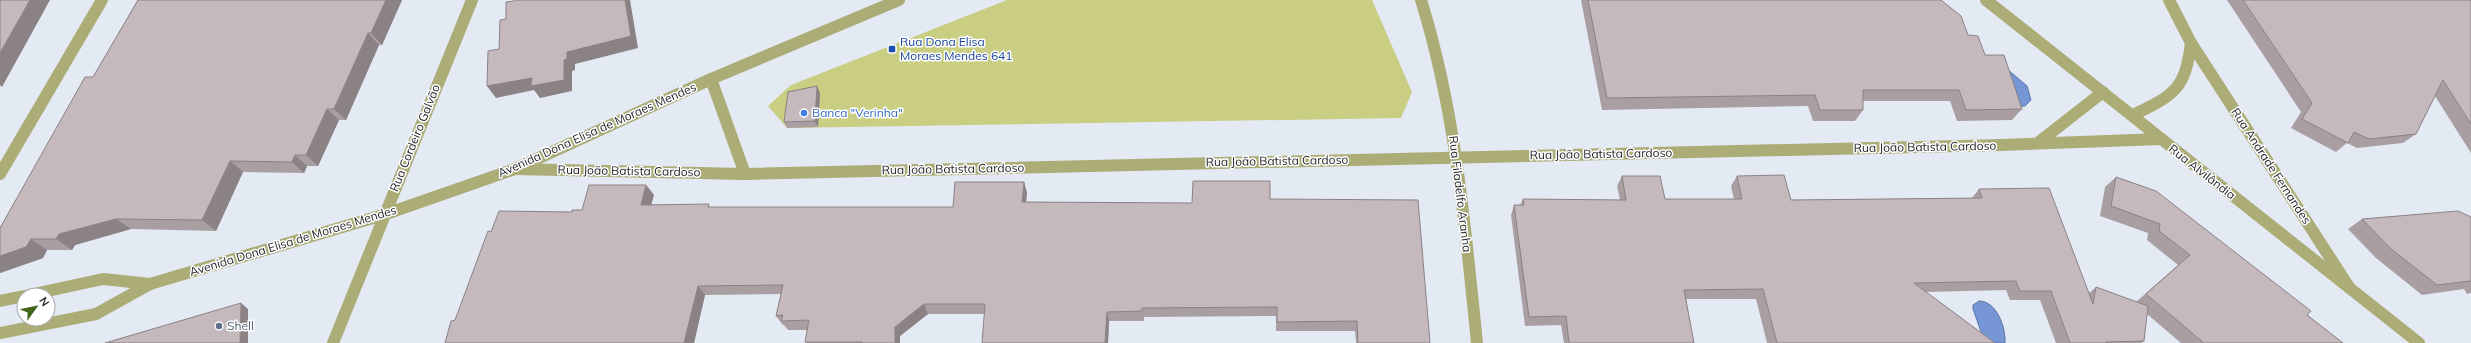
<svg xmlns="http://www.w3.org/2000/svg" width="2471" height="343" viewBox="0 0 2471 343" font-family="Mulish,sans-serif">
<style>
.green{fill:#c9ce83}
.water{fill:#7796d6;stroke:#5e75a3}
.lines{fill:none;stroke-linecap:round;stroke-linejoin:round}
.minor{stroke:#acac76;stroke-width:12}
.tertiary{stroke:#acac76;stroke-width:12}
.wall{fill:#a99fa3}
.shaded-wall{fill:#8a8284}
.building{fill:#c5b9bd;stroke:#8a8284}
.transit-dot{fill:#1a4fb4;stroke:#fff;stroke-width:1.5}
.shop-dot{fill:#3f7fe0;stroke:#fff;stroke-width:1.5}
.service-dot{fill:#5c6f8a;stroke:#fff;stroke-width:1.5}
.labels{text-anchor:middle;stroke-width:3;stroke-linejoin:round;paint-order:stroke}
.transit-label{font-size:12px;fill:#164399;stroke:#fff;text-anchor:start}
.shop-label{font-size:12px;fill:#366cbe;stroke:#fff;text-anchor:start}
.street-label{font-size:12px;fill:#25272b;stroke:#fff}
.service-label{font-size:12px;fill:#4e5e75;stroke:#fff;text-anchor:start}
</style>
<rect width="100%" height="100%" fill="#e4eaf4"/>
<path class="green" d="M 1007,0 L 1372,0 L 1412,92 L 1401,118 L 787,128 L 768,106 L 791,85 Z"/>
<g class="water">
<path d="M 2000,63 L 2027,86 L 2031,100 L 2025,106 L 2009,107 Z"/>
<path d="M 1979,301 C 1997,301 2006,328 2005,343 L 1985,343 L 1973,309 L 1973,305 Z"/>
</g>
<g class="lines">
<g class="minor">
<path d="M 1421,0 C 1456,112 1465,227 1477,343"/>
<path d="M 2169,0 L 2191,43 L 2349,287"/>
<path d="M 711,79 L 745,174"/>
<path d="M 2133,115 C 2174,95 2185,90 2191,43"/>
<path d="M 2039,142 L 2103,92"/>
<path d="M 515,169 L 745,174 L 2001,145 L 2161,139"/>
<path d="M 0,174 L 102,0"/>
<path d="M 333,343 L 472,0"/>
</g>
<g class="tertiary">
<path d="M 1986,0 L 2419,343"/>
<path d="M 29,295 L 103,279 L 150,284"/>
<path d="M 0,301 L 24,296"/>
<path d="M 0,333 L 96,314 L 150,284 L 383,215 L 515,169 L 711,79 L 899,0"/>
</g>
</g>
<g class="wall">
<path d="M 138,0 L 402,0 L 382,45 L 379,45 L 346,120 L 339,120 L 318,166 L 307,166 L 304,173 L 243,172 L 216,231 L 131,229 L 75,245 L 72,250 L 47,250 L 43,258 L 0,273 L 0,228 L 93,77 Z"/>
<path d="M 1581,0 L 1941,0 L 1968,35 L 1985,55 L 2022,109 L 2012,120 L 1957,121 L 1950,101 L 1863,101 L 1863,110 L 1855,121 L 1813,121 L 1808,106 L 1602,110 Z"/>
<path d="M 2227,0 L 2471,0 L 2471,153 L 2435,96 L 2416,134 L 2403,143 L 2357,148 L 2347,143 L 2336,152 L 2291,128 L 2301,112 Z"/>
<path d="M 820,93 L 818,127 L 787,128 L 784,122 Z"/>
<path d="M 1622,176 L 1665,199 L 1734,199 L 1731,186 L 1737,176 L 1791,200 L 1972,198 L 1979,189 L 2089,293 L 2096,287 L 2136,302 L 2178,265 L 2147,240 L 2148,233 L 2100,216 L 2105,187 L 2116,177 L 2307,315 L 2343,343 L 2181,343 L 2147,314 L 2144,341 L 2141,343 L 2056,343 L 2040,300 L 2010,300 L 2006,290 L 1926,292 L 1995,343 L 1767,343 L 1756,299 L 1686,299 L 1694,343 L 1564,343 L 1561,325 L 1525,326 L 1511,215 L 1514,205 L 1520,205 L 1523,199 L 1620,200 L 1617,186 Z"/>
<path d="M 1024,182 L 1027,193 L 1026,202 L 1192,203 L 1270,199 L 1430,343 L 1356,343 L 1355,331 L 1276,331 L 1276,316 L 1144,317 L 1144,321 L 1109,321 L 1108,343 L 982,343 L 985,314 L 928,314 L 900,336 L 900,343 L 806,343 L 808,330 L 788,330 L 784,325 L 783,325 L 776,316 L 781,294 L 705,295 L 694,343 L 445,343 L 455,320 L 491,232 L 582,210 L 646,185 L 654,195 L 651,205 L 710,207 L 953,207 Z"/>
<path d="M 2471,217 L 2471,293 L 2467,294 L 2464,289 L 2422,295 L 2376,258 L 2348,229 L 2362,219 Z"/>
</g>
<g class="shaded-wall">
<path d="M 30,0 L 50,0 L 2,87 L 0,85 L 0,53 Z"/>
<path d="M 386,0 L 402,0 L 382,45 L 371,33 Z"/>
<path d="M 625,0 L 630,0 L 638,48 L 575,64 L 575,70 L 572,71 L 572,91 L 540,98 L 534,90 L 496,98 L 487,86 L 564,60 L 567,52 Z"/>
<path d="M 368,33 L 379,45 L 346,120 L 334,109 Z"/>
<path d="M 817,86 L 820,93 L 818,127 L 815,121 Z"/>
<path d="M 327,109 L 339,120 L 318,166 L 306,155 Z"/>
<path d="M 295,155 L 307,166 L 304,173 L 292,162 Z"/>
<path d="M 230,161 L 243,172 L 216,231 L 202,220 Z"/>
<path d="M 1024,182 L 1027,193 L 1025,212 L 1022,202 Z"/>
<path d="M 646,185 L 654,195 L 648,215 L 641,205 Z"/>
<path d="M 116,219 L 131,229 L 75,245 L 72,250 L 56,239 L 59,234 Z"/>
<path d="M 31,239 L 47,250 L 43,258 L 0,273 L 0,256 Z"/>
<path d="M 698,286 L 705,295 L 694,343 L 684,343 Z"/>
<path d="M 241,303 L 248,309 L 248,343 L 240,343 Z"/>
<path d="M 924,304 L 928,314 L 900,336 L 900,343 L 895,343 L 895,327 Z"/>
<path d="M 1107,312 L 1109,321 L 1108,343 L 1105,343 Z"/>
</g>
<g class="building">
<path d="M 0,0 L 30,0 L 0,53 Z"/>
<path d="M 138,0 L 386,0 L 371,33 L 368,33 L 334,109 L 327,109 L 306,155 L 295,155 L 292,162 L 230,161 L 202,220 L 116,219 L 59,234 L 56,239 L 31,239 L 26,247 L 0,256 L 0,228 L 85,77 L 93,77 Z"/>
<path d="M 514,0 L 625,0 L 631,36 L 567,52 L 567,59 L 564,60 L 564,80 L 531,86 L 532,78 L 487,86 L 488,51 L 499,49 L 500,20 L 506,19 L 506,2 L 514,1 Z"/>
<path d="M 1588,0 L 1941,0 L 1961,16 L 1968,35 L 1978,36 L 1985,55 L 2004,55 L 2022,109 L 1966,110 L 1959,90 L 1863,90 L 1863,110 L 1820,110 L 1815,95 L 1607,98 Z"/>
<path d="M 2243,0 L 2471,0 L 2471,124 L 2443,80 L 2416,134 L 2369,139 L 2354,132 L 2348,143 L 2302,119 L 2312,103 Z"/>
<path d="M 817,86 L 815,121 L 784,122 L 788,92 Z"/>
<path d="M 1784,175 L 1791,200 L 1982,198 L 1979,189 L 2049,188 L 2093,304 L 2096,287 L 2148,306 L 2144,341 L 2106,342 L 2107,343 L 2070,343 L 2051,291 L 2020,291 L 2016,281 L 1914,283 L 1995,343 L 1777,343 L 1763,289 L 1684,290 L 1694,343 L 1569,343 L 1566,316 L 1529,317 L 1514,205 L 1524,205 L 1523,199 L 1626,200 L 1622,176 L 1660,176 L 1665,199 L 1742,199 L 1737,176 Z"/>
<path d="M 2116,177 L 2156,191 L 2311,311 L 2307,315 L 2343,343 L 2204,343 L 2146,294 L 2190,255 L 2159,231 L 2160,224 L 2111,206 Z"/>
<path d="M 1193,181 L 1270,181 L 1270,199 L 1418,200 L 1430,343 L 1358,343 L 1357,321 L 1277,322 L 1277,307 L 1142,308 L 1142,311 L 1107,312 L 1105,343 L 982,343 L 985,304 L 924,304 L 895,327 L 895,343 L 862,343 L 862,342 L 805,342 L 809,320 L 781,321 L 783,315 L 776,316 L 783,285 L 698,286 L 684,343 L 445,343 L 451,321 L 455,320 L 488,231 L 491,232 L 499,211 L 572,212 L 572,210 L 582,210 L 589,185 L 646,185 L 641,205 L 709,204 L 708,207 L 953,207 L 955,182 L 1024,182 L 1022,202 L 1192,203 Z"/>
<path d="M 2458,211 L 2471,217 L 2471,281 L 2437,285 L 2390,248 L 2362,219 Z"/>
<path d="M 241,303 L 240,343 L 105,343 Z"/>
</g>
<rect class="transit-dot" x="888" y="45" width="8" height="8" rx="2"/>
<circle class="shop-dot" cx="804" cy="113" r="4"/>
<circle class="service-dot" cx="219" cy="326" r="4"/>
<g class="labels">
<g class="transit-label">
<text x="900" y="46">Rua Dona Elisa<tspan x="900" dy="14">Moraes Mendes 641</tspan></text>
</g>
<g class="shop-label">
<text x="812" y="117">Banca "Verinha"</text>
</g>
<g class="street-label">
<text transform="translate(597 130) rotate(-24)" y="4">Avenida Dona Elisa de Moraes Mendes</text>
<text transform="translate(415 138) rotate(-68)" y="4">Rua Cordeiro Galvão</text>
<text transform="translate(1925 147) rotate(-1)" y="4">Rua João Batista Cardoso</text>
<text transform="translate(1601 154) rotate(-1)" y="4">Rua João Batista Cardoso</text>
<text transform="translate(1277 161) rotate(-1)" y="4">Rua João Batista Cardoso</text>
<text transform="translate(2271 166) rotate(57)" y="4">Rua Andrade Fernandes</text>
<text transform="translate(953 169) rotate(-1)" y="4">Rua João Batista Cardoso</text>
<text transform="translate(629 171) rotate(1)" y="4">Rua João Batista Cardoso</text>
<text transform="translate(2202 172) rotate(38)" y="4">Rua Alvilândia</text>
<text transform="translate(1460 194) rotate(83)" y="4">Rua Filadelfo Aranha</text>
<text transform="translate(293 241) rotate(-17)" y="4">Avenida Dona Elisa de Moraes Mendes</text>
</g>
<g class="service-label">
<text x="227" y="330">Shell</text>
</g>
</g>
<g transform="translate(36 307) rotate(57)"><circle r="19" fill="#ffffff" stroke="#a8a9aa"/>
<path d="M0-3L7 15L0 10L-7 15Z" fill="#42641b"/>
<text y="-6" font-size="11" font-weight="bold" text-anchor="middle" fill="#25272b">N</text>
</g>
</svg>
